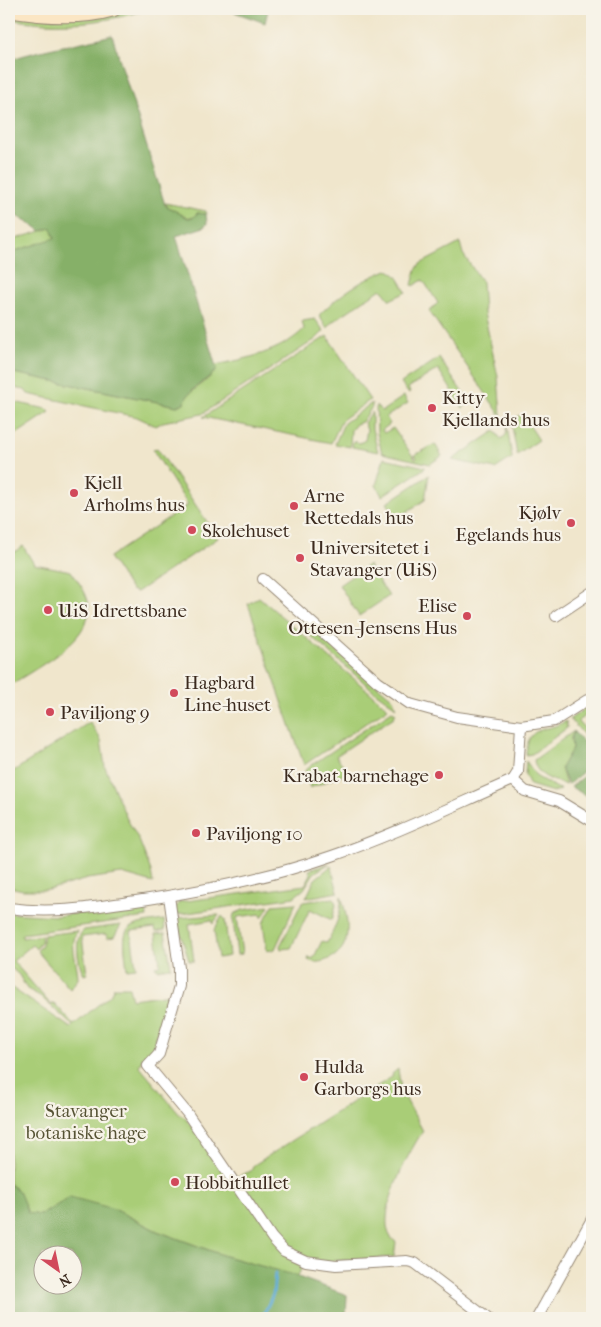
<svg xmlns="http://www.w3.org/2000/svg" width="601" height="1327" viewBox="0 0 601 1327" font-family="'IM FELL French Canon',serif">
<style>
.green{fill:#a9cd77;stroke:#727c4a}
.forest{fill:#86b068;stroke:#606d43;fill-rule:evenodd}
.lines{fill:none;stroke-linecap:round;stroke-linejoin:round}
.stream{stroke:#5dabd7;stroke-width:3}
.street-casing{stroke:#968875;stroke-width:12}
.secondary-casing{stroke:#968875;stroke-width:16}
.street{stroke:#fff;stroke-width:10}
.secondary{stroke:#fbe6c4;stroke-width:14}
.poi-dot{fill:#d1495b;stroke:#f7f3e8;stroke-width:2}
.labels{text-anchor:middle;stroke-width:4.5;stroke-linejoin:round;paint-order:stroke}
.poi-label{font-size:19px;fill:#3b2a1e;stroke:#f7f3e8;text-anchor:start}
.park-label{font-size:19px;fill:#565334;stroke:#f7f3e8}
</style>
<rect width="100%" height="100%" fill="#f7f3e8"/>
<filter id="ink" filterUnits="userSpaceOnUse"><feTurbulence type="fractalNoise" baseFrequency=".02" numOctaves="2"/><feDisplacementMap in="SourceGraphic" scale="10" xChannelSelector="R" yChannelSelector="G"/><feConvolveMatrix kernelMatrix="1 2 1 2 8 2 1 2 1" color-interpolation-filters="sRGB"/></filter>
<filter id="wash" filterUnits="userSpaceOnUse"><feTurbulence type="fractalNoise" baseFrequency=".0096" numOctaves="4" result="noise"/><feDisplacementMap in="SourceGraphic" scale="20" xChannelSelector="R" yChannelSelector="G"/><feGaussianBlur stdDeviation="1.12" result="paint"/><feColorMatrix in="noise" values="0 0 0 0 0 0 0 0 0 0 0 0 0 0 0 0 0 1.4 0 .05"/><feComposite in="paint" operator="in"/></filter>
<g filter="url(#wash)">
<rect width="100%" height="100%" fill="#f0e6cc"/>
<g class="green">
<path d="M 135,9 L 149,9 C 103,24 56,27 9,19 L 9,16 L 95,17 Z"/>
<path d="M 165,203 L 206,211 L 206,214 L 197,213 L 193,218 C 183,217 170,211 165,203 Z"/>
<path d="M 51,228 L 55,239 L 9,253 L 9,241 Z"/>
<path d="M 460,243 L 463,254 L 482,282 L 484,313 L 498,377 L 501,416 L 429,311 L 438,303 L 423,280 L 413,286 L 412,285 L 416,270 L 420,264 Z"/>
<path d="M 387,270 C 398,273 401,283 406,292 L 390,300 L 381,289 L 332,322 L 327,329 L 319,315 C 340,294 360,281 387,270 Z"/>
<path d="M 315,319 L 324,331 L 316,339 L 202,414 L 163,422 L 156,426 L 137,417 L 28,394 L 25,390 L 9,387 L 9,372 L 177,406 C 189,392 204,384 217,370 L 215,365 C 246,359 281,352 304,329 L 302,321 Z"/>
<path d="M 327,336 L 370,400 L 342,420 L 331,443 L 203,417 Z"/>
<path d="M 439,358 L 469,402 L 463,408 L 438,369 L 408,388 L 410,392 L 408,393 L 401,383 Z"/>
<path d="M 404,396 L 408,403 L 386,417 L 390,424 L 382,430 L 384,433 L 393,428 L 415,459 L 417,458 L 415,455 L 435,444 L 442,456 L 430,464 L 382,453 L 377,433 L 376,405 L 382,411 Z"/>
<path d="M 9,401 L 47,409 L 50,412 L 9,439 Z"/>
<path d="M 372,403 L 372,407 L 362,422 L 356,424 L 351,430 L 350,447 L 335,444 L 344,423 Z"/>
<path d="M 372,412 L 372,429 L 378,452 L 352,447 L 353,441 L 360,443 L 365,440 L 367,430 L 364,423 Z"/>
<path d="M 522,414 L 539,440 L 517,455 L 511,421 Z"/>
<path d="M 507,425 L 512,458 L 495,469 L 452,460 L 495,431 L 501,439 L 506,435 Z"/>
<path d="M 157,448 L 218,538 L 137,592 L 131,590 L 109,557 L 188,505 L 153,450 Z"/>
<path d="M 384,458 L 425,467 L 425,468 L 382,496 L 376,485 Z"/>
<path d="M 429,475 L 425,500 L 397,518 L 387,503 Z"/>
<path d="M 23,546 L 34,564 L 71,571 C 77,580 85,590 88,601 C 97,639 35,668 9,686 L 9,556 Z"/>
<path d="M 368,565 L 389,596 L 359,616 L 339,585 Z"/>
<path d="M 259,597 L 388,708 L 304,765 L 248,604 Z"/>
<path d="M 301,621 L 393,699 L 396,707 L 375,692 L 298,625 Z"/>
<path d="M 592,704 L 592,711 L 578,721 L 592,737 L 592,744 L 570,719 Z"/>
<path d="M 392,711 L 396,713 L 394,717 L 336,756 L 346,769 L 345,774 L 310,788 L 305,771 L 307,768 Z"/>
<path d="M 566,721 L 567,728 L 532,754 L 526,755 C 528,723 543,734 566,721 Z"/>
<path d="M 90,722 L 101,740 L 105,767 L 127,819 L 139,840 L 151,871 L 153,883 L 122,874 L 87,879 L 48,890 L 23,890 L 9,887 L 9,774 Z"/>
<path d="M 574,731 L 571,738 L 572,749 L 561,768 L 566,785 C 552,780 536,776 534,760 Z"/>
<path d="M 526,761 L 537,777 L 561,790 L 553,792 L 530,785 L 525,775 Z"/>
<path d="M 330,863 L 314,873 L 304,889 L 294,897 L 175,915 L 175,909 L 179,902 L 305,885 L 311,874 L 309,870 Z"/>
<path d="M 331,866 L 338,892 L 306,898 L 315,879 Z"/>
<path d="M 341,896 C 347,915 355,946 331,958 C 323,962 316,964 308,960 L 309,957 L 313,959 L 322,941 L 327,943 C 335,928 342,913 341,896 Z"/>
<path d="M 334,898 L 336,905 L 332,920 L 310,909 L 291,948 L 281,949 L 280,946 L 302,902 Z"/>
<path d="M 296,903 L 275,949 L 267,951 L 263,923 L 273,905 Z"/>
<path d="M 146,905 L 147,917 L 22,934 L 22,938 L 42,935 L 41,942 L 36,949 L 32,945 L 13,961 L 51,1005 L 54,1003 L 74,1025 L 110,995 L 114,987 L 129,987 L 132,999 L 170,994 L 155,1038 L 154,1050 L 144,1055 L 139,1066 L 180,1115 L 184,1117 L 236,1177 L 251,1171 L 254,1165 L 393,1076 L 392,1074 L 398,1069 L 401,1090 L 423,1131 C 409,1151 369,1226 396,1242 L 394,1257 L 303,1263 L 298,1277 L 225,1256 L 157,1231 L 114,1209 L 41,1215 L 9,1223 L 9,986 L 71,1028 L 73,1026 L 40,996 L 27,989 L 19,975 L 9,966 L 9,913 L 57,916 Z"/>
<path d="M 269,906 L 262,918 L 261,914 L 237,917 L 242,954 L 237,955 L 233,919 L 234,914 L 243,910 Z"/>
<path d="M 219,915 L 213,924 L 212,920 L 189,924 L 194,961 L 189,961 L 176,918 Z"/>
<path d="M 222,916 L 225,919 L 229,956 L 218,958 L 214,930 Z"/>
<path d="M 164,920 L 165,930 L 156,932 L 155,928 L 131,931 L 136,968 L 127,969 C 122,926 120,926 164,920 Z"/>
<path d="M 121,925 L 114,937 L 107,938 L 106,934 L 82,937 L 87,974 L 84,975 C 78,964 73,939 84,930 Z"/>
<path d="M 77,931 C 69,946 78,963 78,979 L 70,989 L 37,951 L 42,945 L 44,935 Z"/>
<path d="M 165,933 L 171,967 L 157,969 L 155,966 L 160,965 L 156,934 Z"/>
</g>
<g class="forest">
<path d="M 226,9 L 266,9 L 268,10 L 265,23 Z"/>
<path d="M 112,35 L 165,205 L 188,218 L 193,218 L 197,213 L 206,214 L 207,223 L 204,227 L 176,236 L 217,370 C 206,381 189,389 184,403 L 177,406 L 9,372 L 9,253 L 55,238 L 51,228 L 41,231 L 27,221 L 9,213 L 9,56 L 12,59 C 45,48 79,44 112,35 Z"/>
<path d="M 574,732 L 592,751 L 592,764 L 568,785 L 561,768 L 572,749 L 571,738 Z"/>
<path d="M 592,770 L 592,799 L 571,787 Z"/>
<path d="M 9,1184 L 19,1191 L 28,1213 L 41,1215 L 70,1197 L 114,1209 L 157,1231 L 225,1256 L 290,1274 L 347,1295 L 346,1318 L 9,1318 ZM 72,1254 L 72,1284 L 42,1284 L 42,1254 Z"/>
</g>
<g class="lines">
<path class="stream" d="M 262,1318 L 273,1294 L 275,1274"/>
</g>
</g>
<g filter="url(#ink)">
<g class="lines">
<defs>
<g id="street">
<path d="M 263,579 L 378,682 L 410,704 L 457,717 L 521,726 L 554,721 L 592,697"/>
<path d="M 556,616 L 592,592"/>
<path d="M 513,780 L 518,772 L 521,726"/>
<path d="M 169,896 L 179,968 L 179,986 L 159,1054 L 148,1066 L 187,1113 L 272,1238 L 284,1251 L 306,1261 L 336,1265 L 407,1261 L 415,1263 L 487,1318"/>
<path d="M 9,908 C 50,914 88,908 129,902 C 198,892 266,879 332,856 C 393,835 453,806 513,780 L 525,791 L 559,801 L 592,821"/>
<path d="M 537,1318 L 592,1219"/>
</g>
<path id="secondary" d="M 9,10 C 43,16 80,19 114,9"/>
</defs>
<use href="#street" class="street-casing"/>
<use href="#secondary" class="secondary-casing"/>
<use href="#street" class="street"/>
<use href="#secondary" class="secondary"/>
</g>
</g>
<g class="poi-dot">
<circle cx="432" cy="408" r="5"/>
<circle cx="74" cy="493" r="5"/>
<circle cx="294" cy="506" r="5"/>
<circle cx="571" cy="523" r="5"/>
<circle cx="192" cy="530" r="5"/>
<circle cx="300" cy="558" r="5"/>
<circle cx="48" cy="610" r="5"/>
<circle cx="467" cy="616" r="5"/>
<circle cx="174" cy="693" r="5"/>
<circle cx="50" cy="712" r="5"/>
<circle cx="439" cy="775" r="5"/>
<circle cx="196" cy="833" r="5"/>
<circle cx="304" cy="1077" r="5"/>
<circle cx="175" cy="1182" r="5"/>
</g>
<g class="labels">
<g class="poi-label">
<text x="442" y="404">Kitty<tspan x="442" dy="22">Kjellands hus</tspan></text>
<text x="84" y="489">Kjell<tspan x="84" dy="22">Arholms hus</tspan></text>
<text x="304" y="502">Arne<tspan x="304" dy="22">Rettedals hus</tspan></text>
<text x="561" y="519" text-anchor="end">Kjølv<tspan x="561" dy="22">Egelands hus</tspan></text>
<text x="202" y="537">Skolehuset</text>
<text x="310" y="554">Universitetet i<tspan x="310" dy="22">Stavanger (UiS)</tspan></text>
<text x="457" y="612" text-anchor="end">Elise<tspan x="457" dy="22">Ottesen-Jensens Hus</tspan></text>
<text x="58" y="617">UiS Idrettsbane</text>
<text x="184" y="689">Hagbard<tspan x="184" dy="22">Line-huset</tspan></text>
<text x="60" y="719">Paviljong 9</text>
<text x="429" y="782" text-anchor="end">Krabat barnehage</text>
<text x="206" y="840">Paviljong 10</text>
<text x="314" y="1073">Hulda<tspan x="314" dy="22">Garborgs hus</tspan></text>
<text x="185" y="1189">Hobbithullet</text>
</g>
<g class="park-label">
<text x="86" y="1117">Stavanger<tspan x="86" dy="22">botaniske hage</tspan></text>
</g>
</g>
<rect width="601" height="1327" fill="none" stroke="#f7f3e8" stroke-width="30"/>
<g transform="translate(58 1270) rotate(147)"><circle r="24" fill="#f7f3e8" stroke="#aca397"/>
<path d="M0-4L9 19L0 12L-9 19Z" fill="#d1495b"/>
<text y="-8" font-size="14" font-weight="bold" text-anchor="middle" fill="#3b2a1e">N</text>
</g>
</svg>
